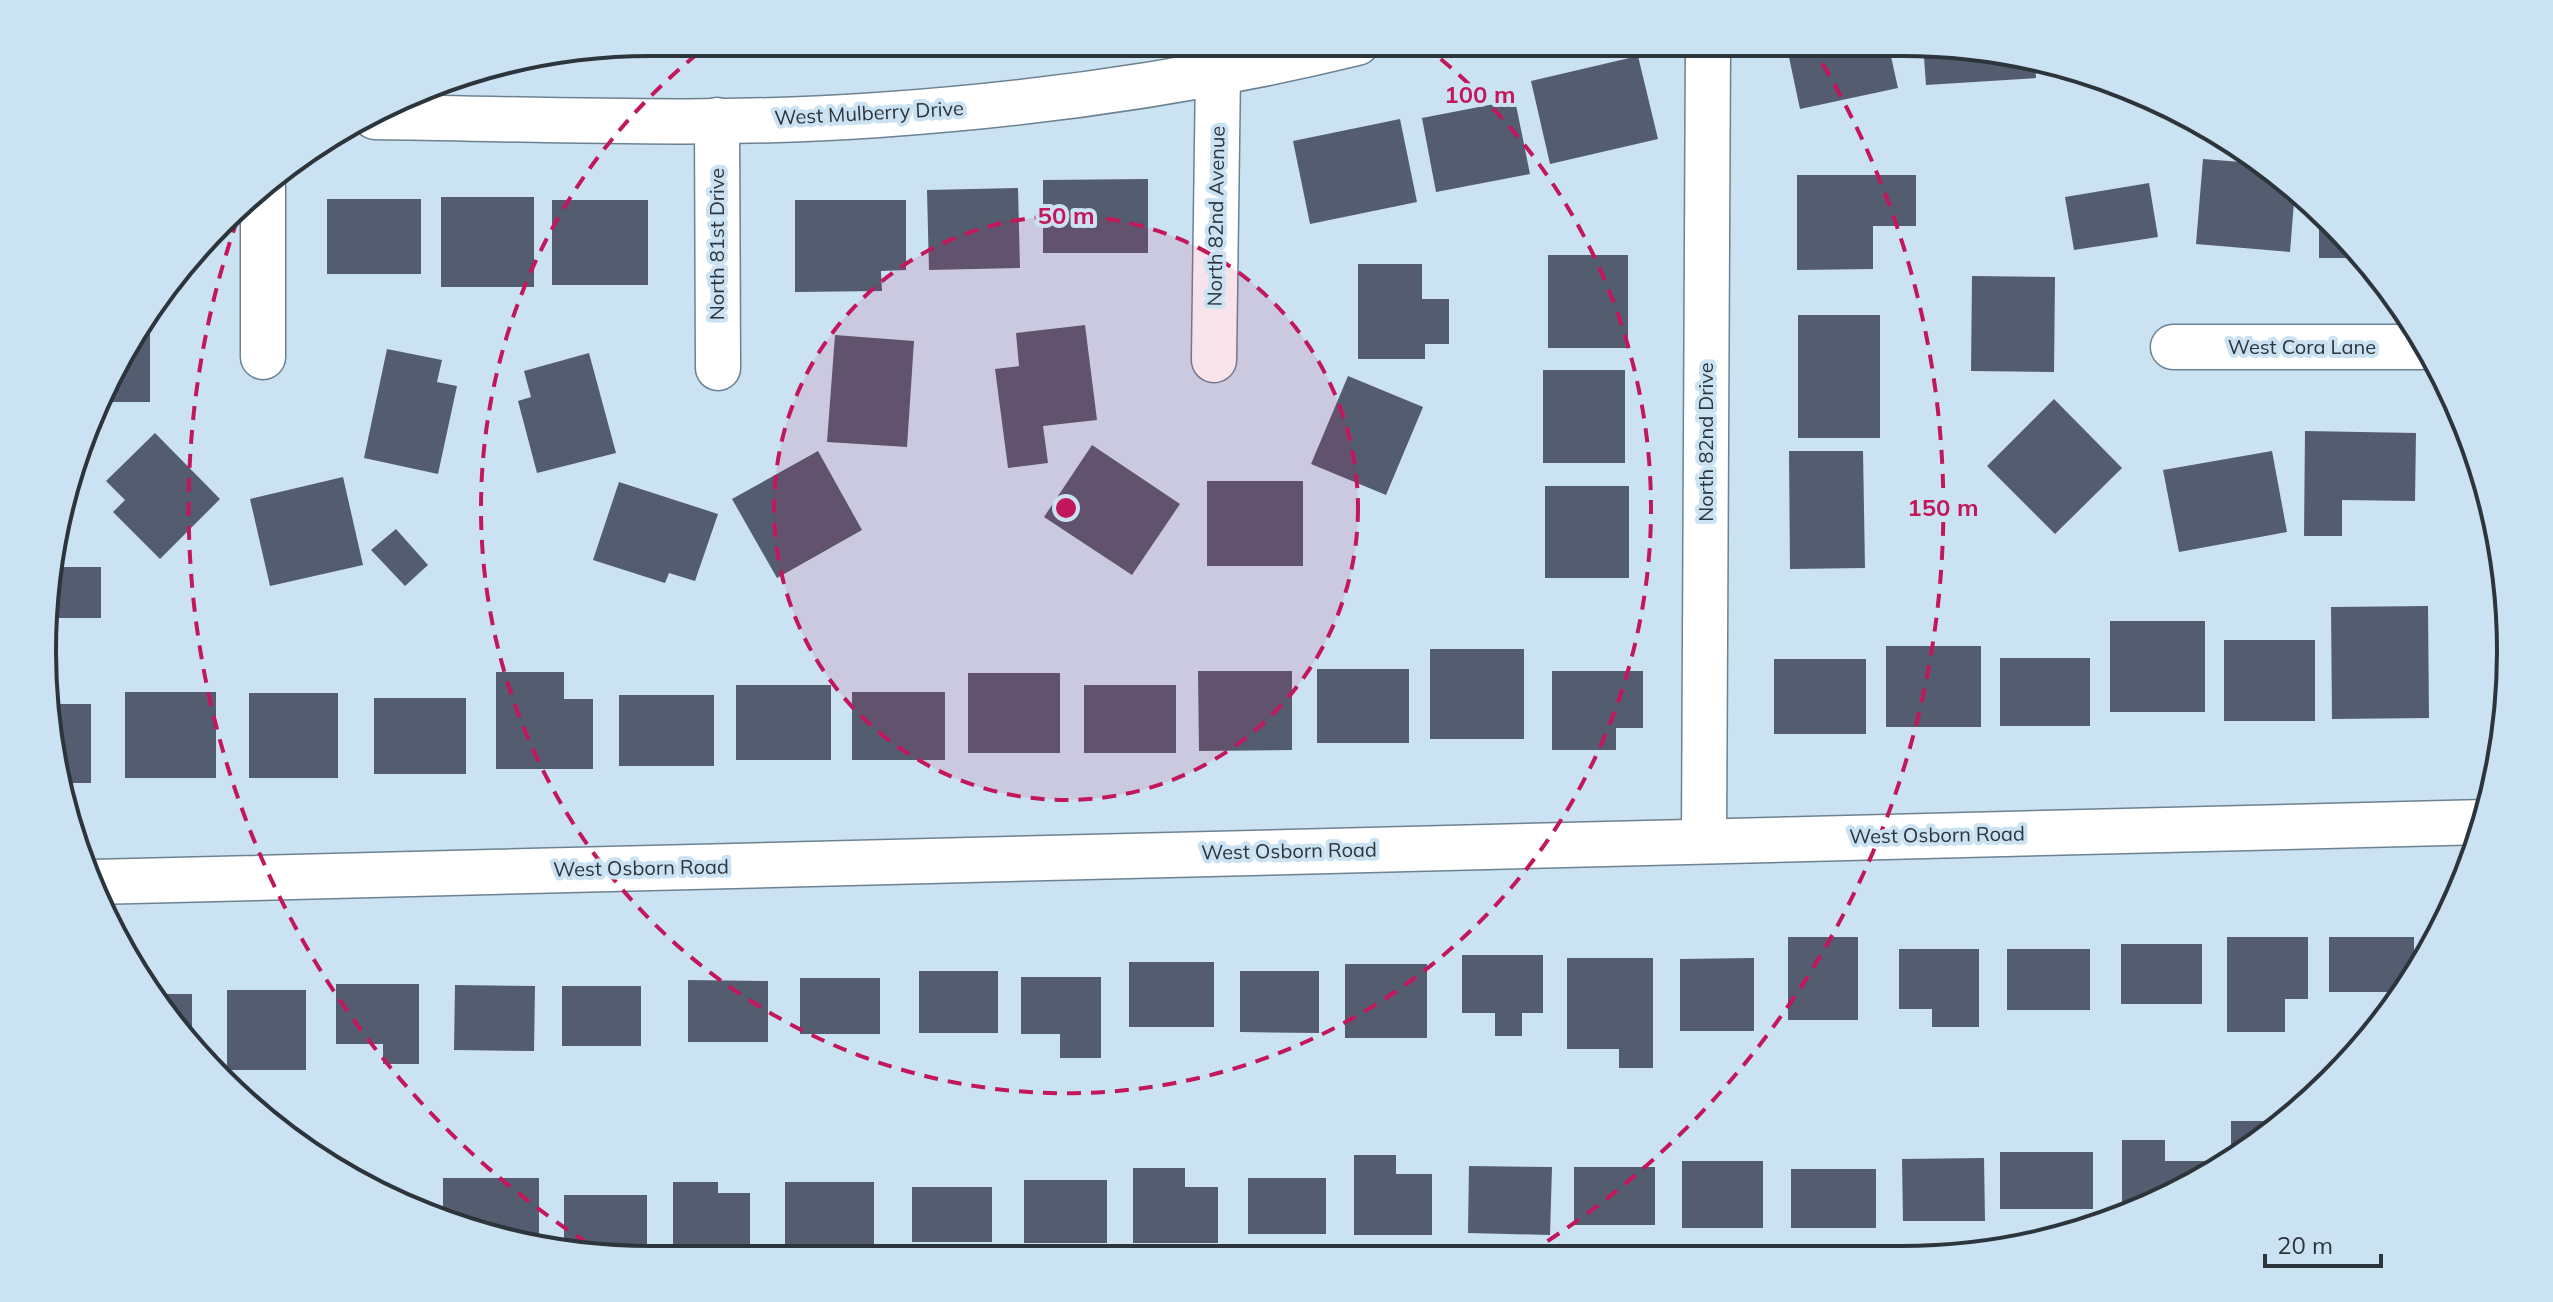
<svg xmlns="http://www.w3.org/2000/svg" width="2553" height="1302" viewBox="0 0 2553 1302" font-family="Mulish,sans-serif">
<style>
.building{fill:#545c70}
.lines{fill:none;stroke-linecap:round;stroke-linejoin:round}
.minor-casing{stroke:#6d8291;stroke-width:47}
.minor{stroke:#fff;stroke-width:44}
.ring{fill:none;stroke:#c2185b;stroke-width:4;stroke-dasharray:14 10}
.labels{text-anchor:middle;stroke-width:8;stroke-linejoin:round;paint-order:stroke}
.street-label{font-size:20px;fill:#2c353b;stroke:#cbe2f3}
.rim{fill:none;stroke:#2c353b;stroke-width:4}
.centre{fill:#c2185b;stroke:#cbe2f3;stroke-width:4}
.ring-label{font-size:24px;text-anchor:middle;font-weight:bold;fill:#c2185b;stroke:#cbe2f3;stroke-width:8;stroke-linejoin:round;paint-order:stroke}
</style>
<rect width="100%" height="100%" fill="#cbe2f3"/>
<g class="building">
<path d="M 1786,43 L 1888,43 L 1898,88 L 1800,109 Z"/>
<path d="M 1923,43 L 1941,43 L 2035,59 L 2036,78 L 1926,85 Z"/>
<path d="M 1638,56 L 1658,139 L 1550,164 L 1531,81 Z"/>
<path d="M 1515,100 L 1530,174 L 1436,192 L 1422,118 Z"/>
<path d="M 1400,119 L 1417,202 L 1310,224 L 1293,141 Z"/>
<path d="M 2203,159 L 2267,164 L 2295,189 L 2290,252 L 2196,244 Z"/>
<path d="M 1797,175 L 1916,175 L 1916,226 L 1873,226 L 1873,269 L 1797,270 Z"/>
<path d="M 1148,179 L 1148,253 L 1043,253 L 1043,180 Z"/>
<path d="M 2149,183 L 2158,237 L 2074,250 L 2065,197 Z"/>
<path d="M 1018,188 L 1020,268 L 929,270 L 927,190 Z"/>
<rect x="441" y="197" width="93" height="90"/>
<rect x="327" y="199" width="94" height="75"/>
<rect x="552" y="200" width="96" height="85"/>
<path d="M 795,200 L 906,200 L 906,270 L 881,271 L 882,291 L 795,292 Z"/>
<path d="M 2319,211 L 2360,249 L 2366,258 L 2319,258 Z"/>
<rect x="1548" y="255" width="80" height="93"/>
<path d="M 1358,264 L 1422,264 L 1422,299 L 1449,299 L 1449,344 L 1425,344 L 1425,359 L 1358,359 Z"/>
<path d="M 1972,276 L 2055,277 L 2054,372 L 1971,371 Z"/>
<path d="M 150,312 L 150,402 L 97,402 L 144,313 Z"/>
<rect x="1798" y="315" width="82" height="123"/>
<path d="M 1085,325 L 1097,420 L 1043,426 L 1048,463 L 1008,468 L 995,369 L 1019,366 L 1016,333 Z"/>
<path d="M 835,335 L 914,341 L 907,447 L 827,442 Z"/>
<path d="M 387,349 L 442,360 L 437,382 L 457,386 L 438,474 L 364,458 Z"/>
<path d="M 589,353 L 616,453 L 537,473 L 518,401 L 531,397 L 524,371 Z"/>
<rect x="1543" y="370" width="82" height="93"/>
<path d="M 1348,376 L 1423,407 L 1386,495 L 1311,464 Z"/>
<path d="M 2054,399 L 2122,468 L 2055,534 L 1987,466 Z"/>
<path d="M 2305,431 L 2416,433 L 2415,501 L 2342,500 L 2342,536 L 2304,536 Z"/>
<path d="M 155,433 L 220,499 L 160,559 L 113,512 L 125,500 L 106,481 Z"/>
<path d="M 1092,445 L 1180,504 L 1132,575 L 1044,517 Z"/>
<path d="M 818,451 L 862,530 L 777,578 L 732,499 Z"/>
<path d="M 1789,451 L 1863,451 L 1865,568 L 1790,569 Z"/>
<path d="M 2272,451 L 2287,532 L 2179,552 L 2163,470 Z"/>
<path d="M 343,477 L 363,565 L 270,586 L 250,499 Z"/>
<rect x="1207" y="481" width="96" height="85"/>
<path d="M 619,482 L 718,514 L 695,581 L 669,573 L 665,583 L 593,560 Z"/>
<rect x="1545" y="486" width="84" height="92"/>
<path d="M 396,529 L 428,565 L 405,586 L 371,550 Z"/>
<path d="M 53,567 L 101,567 L 101,618 L 51,618 Z"/>
<path d="M 2428,606 L 2429,718 L 2332,719 L 2331,607 Z"/>
<rect x="2110" y="621" width="95" height="91"/>
<rect x="2224" y="640" width="91" height="81"/>
<rect x="1886" y="646" width="95" height="81"/>
<rect x="1430" y="649" width="94" height="90"/>
<rect x="2000" y="658" width="90" height="68"/>
<rect x="1774" y="659" width="92" height="75"/>
<rect x="1317" y="669" width="92" height="74"/>
<path d="M 1198,671 L 1292,671 L 1292,750 L 1199,751 Z"/>
<path d="M 1552,671 L 1643,671 L 1643,728 L 1616,728 L 1616,750 L 1552,750 Z"/>
<path d="M 496,672 L 564,672 L 564,699 L 593,699 L 593,769 L 496,769 Z"/>
<rect x="968" y="673" width="92" height="80"/>
<rect x="736" y="685" width="95" height="75"/>
<rect x="1084" y="685" width="92" height="68"/>
<rect x="125" y="692" width="91" height="86"/>
<rect x="852" y="692" width="93" height="68"/>
<rect x="249" y="693" width="89" height="85"/>
<rect x="619" y="695" width="95" height="71"/>
<rect x="374" y="698" width="92" height="76"/>
<path d="M 48,704 L 91,704 L 91,783 L 63,783 L 47,730 Z"/>
<rect x="1788" y="937" width="70" height="83"/>
<path d="M 2227,937 L 2308,937 L 2308,999 L 2285,999 L 2285,1032 L 2227,1032 Z"/>
<path d="M 2329,937 L 2414,937 L 2414,972 L 2400,992 L 2329,992 Z"/>
<rect x="2121" y="944" width="81" height="60"/>
<path d="M 1899,949 L 1979,949 L 1979,1027 L 1932,1027 L 1932,1009 L 1899,1009 Z"/>
<rect x="2007" y="949" width="83" height="61"/>
<path d="M 1462,955 L 1543,955 L 1543,1013 L 1522,1013 L 1522,1036 L 1495,1036 L 1495,1013 L 1462,1013 Z"/>
<path d="M 1567,958 L 1653,958 L 1653,1068 L 1619,1068 L 1619,1049 L 1567,1049 Z"/>
<path d="M 1754,958 L 1754,1031 L 1680,1031 L 1680,959 Z"/>
<rect x="1129" y="962" width="85" height="65"/>
<rect x="1345" y="964" width="82" height="74"/>
<rect x="919" y="971" width="79" height="62"/>
<path d="M 1240,971 L 1319,971 L 1319,1033 L 1240,1032 Z"/>
<path d="M 1021,977 L 1101,977 L 1101,1058 L 1060,1058 L 1060,1034 L 1021,1034 Z"/>
<rect x="800" y="978" width="80" height="56"/>
<path d="M 688,980 L 768,981 L 768,1042 L 688,1042 Z"/>
<path d="M 336,984 L 419,984 L 419,1064 L 383,1064 L 383,1044 L 336,1044 Z"/>
<path d="M 455,985 L 535,986 L 534,1051 L 454,1050 Z"/>
<rect x="562" y="986" width="79" height="60"/>
<rect x="227" y="990" width="79" height="80"/>
<path d="M 158,994 L 192,994 L 192,1042 L 159,995 Z"/>
<path d="M 2231,1121 L 2286,1121 L 2272,1134 L 2231,1158 Z"/>
<path d="M 2122,1140 L 2165,1140 L 2165,1161 L 2205,1161 L 2205,1173 L 2135,1214 L 2122,1217 Z"/>
<rect x="2000" y="1152" width="93" height="57"/>
<path d="M 1354,1155 L 1396,1155 L 1396,1174 L 1432,1174 L 1432,1235 L 1354,1235 Z"/>
<path d="M 1984,1158 L 1985,1221 L 1903,1221 L 1902,1159 Z"/>
<rect x="1682" y="1161" width="81" height="67"/>
<path d="M 1469,1166 L 1552,1167 L 1550,1235 L 1468,1233 Z"/>
<rect x="1574" y="1167" width="81" height="58"/>
<path d="M 1133,1168 L 1185,1168 L 1185,1187 L 1218,1187 L 1218,1243 L 1133,1243 Z"/>
<rect x="1791" y="1169" width="85" height="59"/>
<path d="M 443,1178 L 539,1178 L 539,1247 L 494,1239 L 443,1220 Z"/>
<rect x="1248" y="1178" width="78" height="56"/>
<rect x="1024" y="1180" width="83" height="63"/>
<path d="M 673,1182 L 718,1182 L 718,1193 L 750,1193 L 750,1254 L 673,1254 Z"/>
<rect x="785" y="1182" width="89" height="74"/>
<path d="M 364,1184 L 389,1184 L 389,1200 L 382,1197 Z"/>
<rect x="912" y="1187" width="80" height="55"/>
<path d="M 564,1195 L 647,1195 L 647,1259 L 612,1259 L 564,1251 Z"/>
<path d="M 398,1203 L 430,1203 L 430,1215 Z"/>
</g>
<g class="lines">
<defs>
<g id="minor">
<path d="M 375,117 C 543,119 711,127 878,115 C 1040,104 1201,81 1357,43"/>
<path d="M 717,120 L 718,368"/>
<path d="M 2173,347 L 2430,347"/>
<path d="M 263,357 L 263,186"/>
<path d="M 1214,360 L 1218,72"/>
<path d="M 1704,841 L 1708,43"/>
<path d="M 93,882 L 2485,822"/>
</g>
</defs>
<use href="#minor" class="minor-casing"/>
<use href="#minor" class="minor"/>
</g>
<circle cx="1066" cy="508" r="292" fill="#c2185b" fill-opacity=".12"/>
<g class="ring">
<circle cx="1066" cy="508" r="292"/>
<path d="M1422 44A585 585 0 1 1 710 44"/>
<path d="M608 1256A877 877 0 0 1 239 215M1810 43A877 877 0 0 1 1524 1256"/>
</g>
<g class="labels">
<g class="street-label">
<text transform="translate(869 113) rotate(-3)" y="7">West Mulberry Drive</text>
<text transform="translate(1216 216) rotate(-89)" y="7">North 82nd Avenue</text>
<text transform="translate(717 244) rotate(-90)" y="7">North 81st Drive</text>
<text x="2302" y="354">West Cora Lane</text>
<text transform="translate(1706 442) rotate(-90)" y="7">North 82nd Drive</text>
<text transform="translate(1937 835) rotate(-1)" y="7">West Osborn Road</text>
<text transform="translate(1289 851) rotate(-1)" y="7">West Osborn Road</text>
<text transform="translate(641 868) rotate(-1)" y="7">West Osborn Road</text>
</g>
</g>
<path d="M0 0H2553V1302H0ZM651 56H1902A595 595 0 0 1 2497 651V651A595 595 0 0 1 1902 1246H651A595 595 0 0 1 56 651V651A595 595 0 0 1 651 56Z" fill="#cbe2f3" fill-rule="evenodd"/>
<path class="rim" d="M651 56H1902A595 595 0 0 1 2497 651V651A595 595 0 0 1 1902 1246H651A595 595 0 0 1 56 651V651A595 595 0 0 1 651 56Z"/>
<circle cx="1066" cy="508" r="12" class="centre"/>
<g class="ring-label">
<text x="1480" y="103">100 m</text>
<text x="1066" y="224">50 m</text>
<text x="1943" y="516">150 m</text>
</g>
<path d="M2265 1254v12h116v-12" fill="none" stroke="#2c353b" stroke-width="4"/>
<text x="2277" y="1254" font-size="24" fill="#2c353b" stroke="#cbe2f3" stroke-width="6" paint-order="stroke">20 m</text>
</svg>
